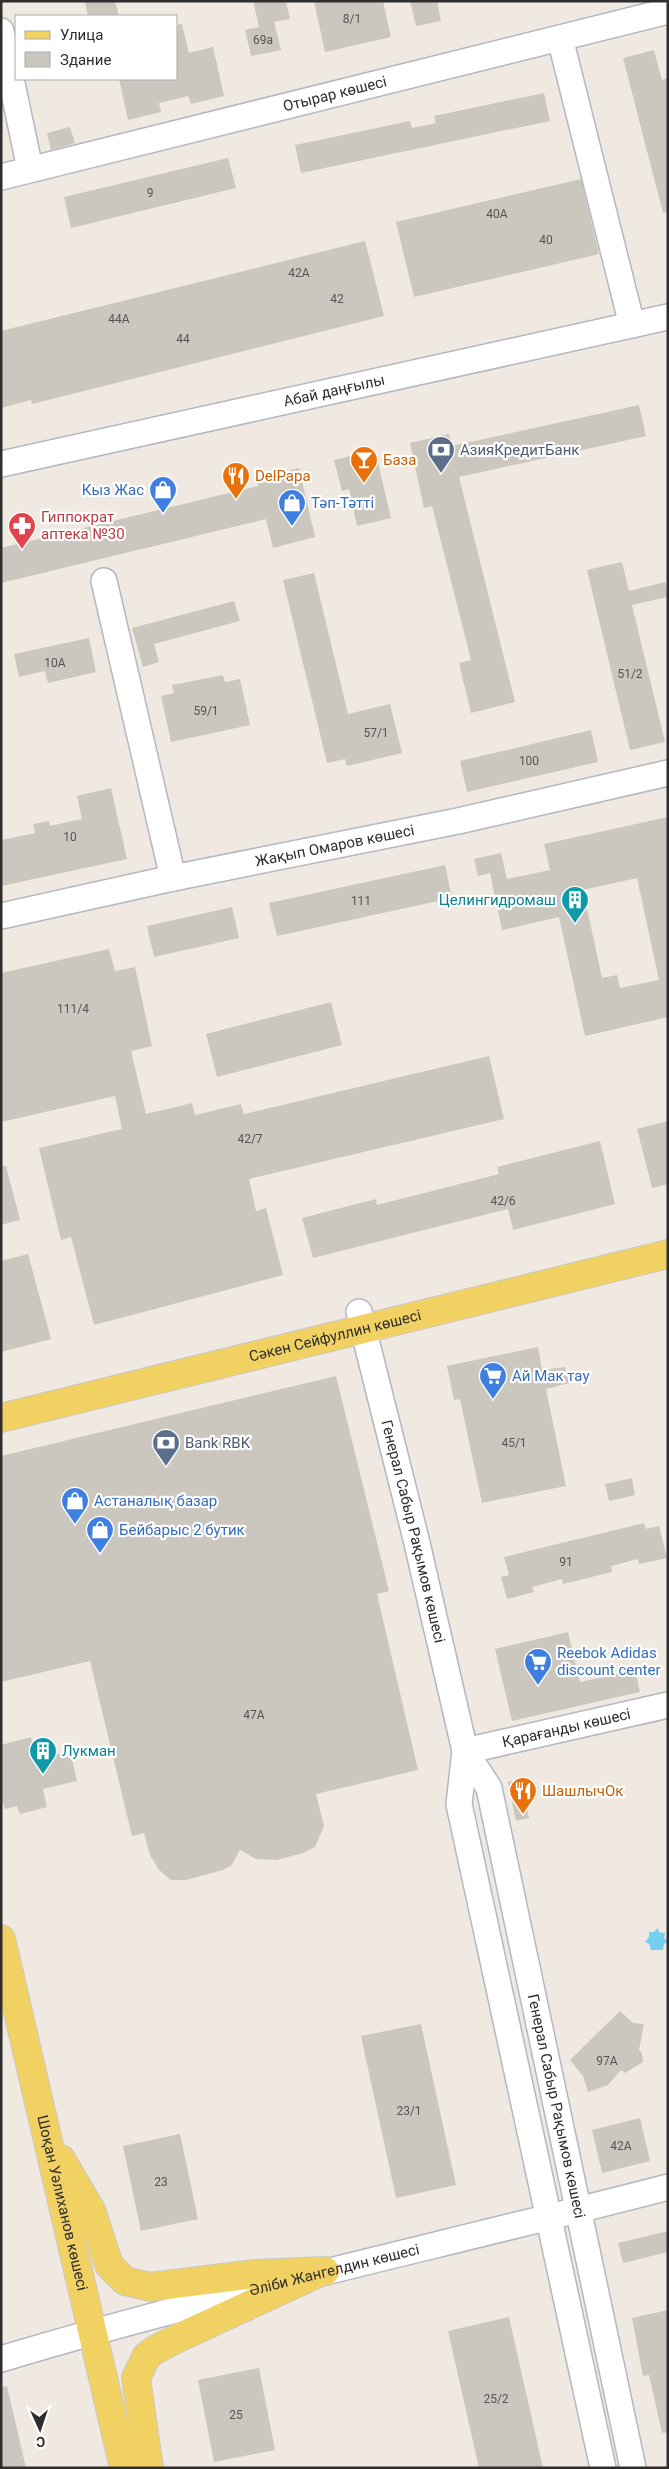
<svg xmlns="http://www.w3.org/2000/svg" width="669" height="2469" viewBox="0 0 669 2469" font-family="Roboto,sans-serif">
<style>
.water{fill:#75cff0}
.building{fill:#cbc7bf;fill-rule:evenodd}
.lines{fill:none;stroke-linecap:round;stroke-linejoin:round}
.minor-casing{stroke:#b4b7c1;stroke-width:28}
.major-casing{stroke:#c9c9c9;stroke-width:30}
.minor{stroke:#fff;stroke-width:25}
.major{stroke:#f2d163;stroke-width:28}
.labels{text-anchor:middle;stroke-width:4.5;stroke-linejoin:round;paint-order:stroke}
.number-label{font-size:12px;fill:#555452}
.street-label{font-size:15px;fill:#2e2e2e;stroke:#fff}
.service-label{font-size:15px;fill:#4e5e75;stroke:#fff;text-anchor:start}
.food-label{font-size:15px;fill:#c56008;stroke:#fff;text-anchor:start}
.shop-label{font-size:15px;fill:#366cbe;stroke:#fff;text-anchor:start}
.health-label{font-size:15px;fill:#be3a42;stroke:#fff;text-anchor:start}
.culture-label{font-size:15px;fill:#0d838f;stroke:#fff;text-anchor:end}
</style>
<rect width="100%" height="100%" fill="#efe9e1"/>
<path class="water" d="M 658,1928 L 659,1932 L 665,1933 L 664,1938 L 668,1942 L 664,1944 L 663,1950 L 651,1950 L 649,1944 L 645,1942 L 649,1937 L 649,1932 L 654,1932 Z"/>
<g class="building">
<path d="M 85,1 L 115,1 L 119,16 L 88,16 Z"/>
<path d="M 253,1 L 286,1 L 290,19 L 274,22 L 281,50 L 251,56 L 245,30 L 259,27 Z"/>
<path d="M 314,1 L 383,1 L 391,37 L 325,52 Z"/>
<path d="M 410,1 L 437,1 L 441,21 L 416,26 Z"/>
<path d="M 182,24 L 189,53 L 213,47 L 224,96 L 191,104 L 188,96 L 159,103 L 161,112 L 128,120 L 119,79 L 176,79 L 176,25 Z"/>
<path d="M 654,50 L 662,80 L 668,78 L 668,212 L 663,213 L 623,58 Z"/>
<path d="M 544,93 L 550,121 L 301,173 L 295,145 L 410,121 L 412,128 L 436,123 L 434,116 Z"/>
<path d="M 70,127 L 75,143 L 51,150 L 47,133 Z"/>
<path d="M 228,158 L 236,188 L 71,228 L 64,197 Z"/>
<path d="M 581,179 L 599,254 L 414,297 L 396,222 Z"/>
<path d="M 365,241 L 384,316 L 32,404 L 31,400 L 1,408 L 1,331 Z"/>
<path d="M 639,405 L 646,436 L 459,477 L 515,702 L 471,713 L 459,663 L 471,660 L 432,506 L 424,508 L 410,443 L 449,434 L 452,446 Z"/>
<path d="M 375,450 L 391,518 L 357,526 L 349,489 L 342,491 L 334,460 Z"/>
<path d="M 299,468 L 315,537 L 273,548 L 266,519 L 1,583 L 1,548 L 258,486 L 256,479 Z"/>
<path d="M 622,562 L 629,591 L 665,582 L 668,592 L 668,597 L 632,605 L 665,742 L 630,750 L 587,570 Z"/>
<path d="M 314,573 L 348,714 L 390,704 L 402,753 L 347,766 L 345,759 L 327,763 L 283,580 Z"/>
<path d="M 234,601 L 240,621 L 154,644 L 159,662 L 143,667 L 132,628 Z"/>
<path d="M 89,638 L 96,672 L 48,683 L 45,671 L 19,677 L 14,654 Z"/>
<path d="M 223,675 L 225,682 L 240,679 L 250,725 L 171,742 L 161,696 L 174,693 L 172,685 Z"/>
<path d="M 591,730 L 598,762 L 467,792 L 460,761 Z"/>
<path d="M 111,788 L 127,859 L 1,886 L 1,840 L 35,833 L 33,824 L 49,821 L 50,826 L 82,819 L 77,796 Z"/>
<path d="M 668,817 L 668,1017 L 585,1036 L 559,917 L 502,930 L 490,873 L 478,876 L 474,859 L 501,853 L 507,879 L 550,870 L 544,844 ZM 637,878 L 659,980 L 620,988 L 617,975 L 602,978 L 583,890 Z"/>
<path d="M 445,865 L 452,898 L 277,936 L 269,903 Z"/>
<path d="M 232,907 L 239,938 L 154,957 L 147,926 Z"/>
<path d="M 109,949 L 115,971 L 135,967 L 152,1046 L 131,1051 L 146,1114 L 192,1103 L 195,1115 L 241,1104 L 244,1114 L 489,1056 L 504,1119 L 249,1179 L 256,1211 L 266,1208 L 283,1275 L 94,1325 L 71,1237 L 61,1240 L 39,1148 L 122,1129 L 115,1096 L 1,1122 L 1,973 Z"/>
<path d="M 331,1002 L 342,1045 L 217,1077 L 206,1034 Z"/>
<path d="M 668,1121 L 668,1184 L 652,1188 L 637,1129 Z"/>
<path d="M 600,1141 L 615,1204 L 513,1230 L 508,1209 L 313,1258 L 302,1218 L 376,1199 L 377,1205 L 499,1174 L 497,1167 Z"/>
<path d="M 1,1166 L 6,1166 L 20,1220 L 1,1225 Z"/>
<path d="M 28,1254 L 51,1339 L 1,1352 L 1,1261 Z"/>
<path d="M 538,1347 L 542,1370 L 565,1367 L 569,1383 L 546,1389 L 566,1486 L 482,1503 L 460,1399 L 454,1400 L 447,1366 Z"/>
<path d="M 336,1376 L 389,1591 L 377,1594 L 418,1770 L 316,1794 L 324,1826 L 315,1847 L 303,1853 L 277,1860 L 256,1859 L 240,1850 L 231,1866 L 223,1870 L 186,1880 L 171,1880 L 159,1870 L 150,1855 L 144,1833 L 132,1836 L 90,1661 L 1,1682 L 1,1456 Z"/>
<path d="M 632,1478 L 635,1495 L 609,1501 L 605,1484 Z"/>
<path d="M 644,1523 L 646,1529 L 659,1526 L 667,1558 L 639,1564 L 638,1559 L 611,1566 L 612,1572 L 563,1584 L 562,1579 L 532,1587 L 534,1592 L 507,1599 L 501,1577 L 509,1575 L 504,1557 Z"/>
<path d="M 568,1632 L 580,1682 L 635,1670 L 640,1692 L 512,1721 L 495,1649 Z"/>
<path d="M 31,1737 L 37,1760 L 70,1751 L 77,1781 L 43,1789 L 47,1807 L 20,1814 L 17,1806 L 5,1809 L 1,1796 L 1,1745 Z"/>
<path d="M 520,1779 L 529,1818 L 516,1821 L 508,1782 Z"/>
<path d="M 620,2011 L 633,2023 L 644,2024 L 639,2050 L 642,2053 L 643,2062 L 625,2073 L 621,2070 L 608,2085 L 588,2092 L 583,2076 L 570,2060 Z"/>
<path d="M 421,2024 L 456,2185 L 396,2198 L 361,2036 Z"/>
<path d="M 640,2118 L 650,2161 L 602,2173 L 592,2130 Z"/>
<path d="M 180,2134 L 198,2219 L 141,2231 L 123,2146 Z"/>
<path d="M 668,2231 L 668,2252 L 623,2263 L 618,2243 Z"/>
<path d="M 668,2310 L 668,2432 L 662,2433 L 649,2375 L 643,2376 L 632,2318 Z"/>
<path d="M 509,2317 L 543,2468 L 479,2468 L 448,2331 Z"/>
<path d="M 259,2368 L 275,2450 L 214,2462 L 198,2380 Z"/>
<path d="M 7,2386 L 26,2468 L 1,2468 L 1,2387 Z"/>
</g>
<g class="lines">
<defs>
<g id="minor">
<path d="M 1,31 L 30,169"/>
<path d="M 560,38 L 632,325"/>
<path id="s1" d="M 1,177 L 668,11"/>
<path id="s2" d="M 1,464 L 668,317"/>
<path d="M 104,581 L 173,878"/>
<path id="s3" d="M 1,916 L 173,878 L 458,821 L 668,773"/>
<path id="s4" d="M 359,1312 L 416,1539 L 465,1751 L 489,1788 L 633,2468"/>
<path d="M 465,1751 L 459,1804 L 603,2468"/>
<path id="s5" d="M 465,1751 L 668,1705"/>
<path id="s6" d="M 1,2359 C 221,2293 445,2245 668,2187"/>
</g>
<g id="major">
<path id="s7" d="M 1,1418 L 668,1254"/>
<path id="s8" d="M 1,1939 L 124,2468"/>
<path d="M 61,2159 L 91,2210 L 109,2265 L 125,2281 L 150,2287 L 255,2274 L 325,2271"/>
<path d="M 149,2468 L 136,2378 L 146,2357 L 153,2351 L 178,2338 L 312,2276"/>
</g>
</defs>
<use href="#minor" class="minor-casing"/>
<use href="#major" class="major-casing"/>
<use href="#minor" class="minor"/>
<use href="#major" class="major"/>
</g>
<defs>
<symbol id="bank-pin" viewBox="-11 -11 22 30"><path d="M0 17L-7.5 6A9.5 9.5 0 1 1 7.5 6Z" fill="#5c6f8a" stroke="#fff"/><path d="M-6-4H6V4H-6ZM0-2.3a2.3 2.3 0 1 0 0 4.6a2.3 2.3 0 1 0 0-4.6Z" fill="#fff"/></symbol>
<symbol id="bar-pin" viewBox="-11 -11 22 30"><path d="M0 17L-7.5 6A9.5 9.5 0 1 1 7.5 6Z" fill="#e8710a" stroke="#fff"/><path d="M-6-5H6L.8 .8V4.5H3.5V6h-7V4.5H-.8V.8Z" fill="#fff"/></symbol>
<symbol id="restaurant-pin" viewBox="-11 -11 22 30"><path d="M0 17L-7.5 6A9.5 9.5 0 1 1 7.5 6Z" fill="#e8710a" stroke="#fff"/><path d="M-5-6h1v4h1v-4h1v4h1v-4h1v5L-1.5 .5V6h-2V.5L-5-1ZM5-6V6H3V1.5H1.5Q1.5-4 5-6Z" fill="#fff"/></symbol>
<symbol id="shop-pin" viewBox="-11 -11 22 30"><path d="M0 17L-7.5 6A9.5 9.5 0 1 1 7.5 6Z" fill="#3f7fe0" stroke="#fff"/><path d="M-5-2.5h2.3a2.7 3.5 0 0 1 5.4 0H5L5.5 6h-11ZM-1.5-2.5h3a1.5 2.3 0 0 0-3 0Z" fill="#fff"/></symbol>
<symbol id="pharmacy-pin" viewBox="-11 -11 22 30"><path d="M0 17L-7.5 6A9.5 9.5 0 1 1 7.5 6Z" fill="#e0444e" stroke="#fff"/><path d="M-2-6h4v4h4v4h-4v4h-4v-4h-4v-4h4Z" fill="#fff"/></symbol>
<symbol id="building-pin" viewBox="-11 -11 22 30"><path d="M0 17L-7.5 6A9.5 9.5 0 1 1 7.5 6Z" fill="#0f9aa8" stroke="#fff"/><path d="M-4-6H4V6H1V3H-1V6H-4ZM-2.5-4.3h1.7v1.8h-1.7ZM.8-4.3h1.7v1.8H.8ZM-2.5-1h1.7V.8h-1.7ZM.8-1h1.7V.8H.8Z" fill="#fff"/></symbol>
<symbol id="supermarket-pin" viewBox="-11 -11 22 30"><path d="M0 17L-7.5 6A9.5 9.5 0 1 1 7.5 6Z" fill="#3f7fe0" stroke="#fff"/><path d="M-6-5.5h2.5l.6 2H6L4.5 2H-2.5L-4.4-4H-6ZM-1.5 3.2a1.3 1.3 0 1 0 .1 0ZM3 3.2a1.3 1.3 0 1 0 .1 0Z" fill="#fff"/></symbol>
</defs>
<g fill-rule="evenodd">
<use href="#bank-pin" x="425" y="434" width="32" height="43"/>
<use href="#bar-pin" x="348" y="444" width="32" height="43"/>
<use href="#restaurant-pin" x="220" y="460" width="32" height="43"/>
<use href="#shop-pin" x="147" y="474" width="32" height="43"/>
<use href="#shop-pin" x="276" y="487" width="32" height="43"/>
<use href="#pharmacy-pin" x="6" y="510" width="32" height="43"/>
<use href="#building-pin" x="559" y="884" width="32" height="43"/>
<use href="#supermarket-pin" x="477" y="1360" width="32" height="43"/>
<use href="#bank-pin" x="150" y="1427" width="32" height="43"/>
<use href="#shop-pin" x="59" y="1485" width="32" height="43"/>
<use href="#shop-pin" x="84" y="1514" width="32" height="43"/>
<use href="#supermarket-pin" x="522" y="1646" width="32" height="43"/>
<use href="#building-pin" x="27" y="1735" width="32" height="43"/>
<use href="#restaurant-pin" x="507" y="1775" width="32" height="43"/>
</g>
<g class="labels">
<g class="number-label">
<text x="352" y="23">8/1</text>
<text x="263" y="44">69а</text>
<text x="150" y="197">9</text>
<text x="497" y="218">40А</text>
<text x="546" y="244">40</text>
<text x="299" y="277">42А</text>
<text x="337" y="303">42</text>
<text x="119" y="323">44А</text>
<text x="183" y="343">44</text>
<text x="55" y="667">10А</text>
<text x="630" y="678">51/2</text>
<text x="206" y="715">59/1</text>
<text x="376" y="737">57/1</text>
<text x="529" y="765">100</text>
<text x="70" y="841">10</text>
<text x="361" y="905">111</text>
<text x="73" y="1013">111/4</text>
<text x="250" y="1143">42/7</text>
<text x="503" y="1205">42/6</text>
<text x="514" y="1447">45/1</text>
<text x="566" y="1566">91</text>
<text x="254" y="1719">47А</text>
<text x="607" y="2065">97А</text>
<text x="409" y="2115">23/1</text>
<text x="621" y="2150">42А</text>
<text x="161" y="2186">23</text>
<text x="496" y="2403">25/2</text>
<text x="236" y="2419">25</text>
</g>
<g class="street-label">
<text dy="5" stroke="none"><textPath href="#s1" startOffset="344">Отырар көшесі</textPath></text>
<text dy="5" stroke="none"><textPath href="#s2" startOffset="341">Абай даңғылы</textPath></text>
<text dy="5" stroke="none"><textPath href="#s3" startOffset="341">Жақып Омаров көшесі</textPath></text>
<text dy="5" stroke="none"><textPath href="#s7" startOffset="344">Сәкен Сейфуллин көшесі</textPath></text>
<text dy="5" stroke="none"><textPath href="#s4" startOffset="226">Генерал Сабыр Рақымов көшесі</textPath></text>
<text dy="5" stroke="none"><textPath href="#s5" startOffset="104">Қарағанды көшесі</textPath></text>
<text dy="5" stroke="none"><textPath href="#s4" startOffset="821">Генерал Сабыр Рақымов көшесі</textPath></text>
<text dy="5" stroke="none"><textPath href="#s8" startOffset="271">Шоқан Уәлиханов көшесі</textPath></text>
<text dy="5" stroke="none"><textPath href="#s6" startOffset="345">Әліби Жангелдин көшесі</textPath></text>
</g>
<g class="service-label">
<text x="460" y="455">АзияКредитБанк</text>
<text x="185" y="1448">Bank RBK</text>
</g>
<g class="food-label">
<text x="383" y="465">База</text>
<text x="255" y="481">DelPapa</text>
<text x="542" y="1796">ШашлычОк</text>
</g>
<g class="shop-label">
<text x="144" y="495" text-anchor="end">Кыз Жас</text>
<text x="311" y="508">Тәп-Тәтті</text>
<text x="512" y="1381">Ай Мак тау</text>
<text x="94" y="1506">Астаналық базар</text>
<text x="119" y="1535">Бейбарыс 2 бутик</text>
<text x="557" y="1658">Reebok Adidas<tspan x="557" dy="17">discount center</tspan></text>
</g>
<g class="health-label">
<text x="41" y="522">Гиппократ<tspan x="41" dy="17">аптека №30</tspan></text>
</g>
<g class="culture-label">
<text x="556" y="905">Целингидромаш</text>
<text x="62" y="1756" text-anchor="start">Лукман</text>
</g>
</g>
<rect width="669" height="2469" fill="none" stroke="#2e2e2e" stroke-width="5"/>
<rect x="15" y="15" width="162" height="65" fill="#ffffff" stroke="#ababab"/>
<rect x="25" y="31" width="25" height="8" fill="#f2d163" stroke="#ababab"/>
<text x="60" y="40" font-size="15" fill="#2e2e2e">Улица</text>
<rect x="25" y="52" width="25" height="15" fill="#cbc7bf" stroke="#ababab"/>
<text x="60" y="65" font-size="15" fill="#2e2e2e">Здание</text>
<g transform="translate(40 2429) rotate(177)" stroke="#ffffff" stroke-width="4" paint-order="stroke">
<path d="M0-4L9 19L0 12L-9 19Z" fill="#2e2e2e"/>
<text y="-8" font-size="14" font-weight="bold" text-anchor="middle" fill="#2e2e2e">С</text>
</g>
</svg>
